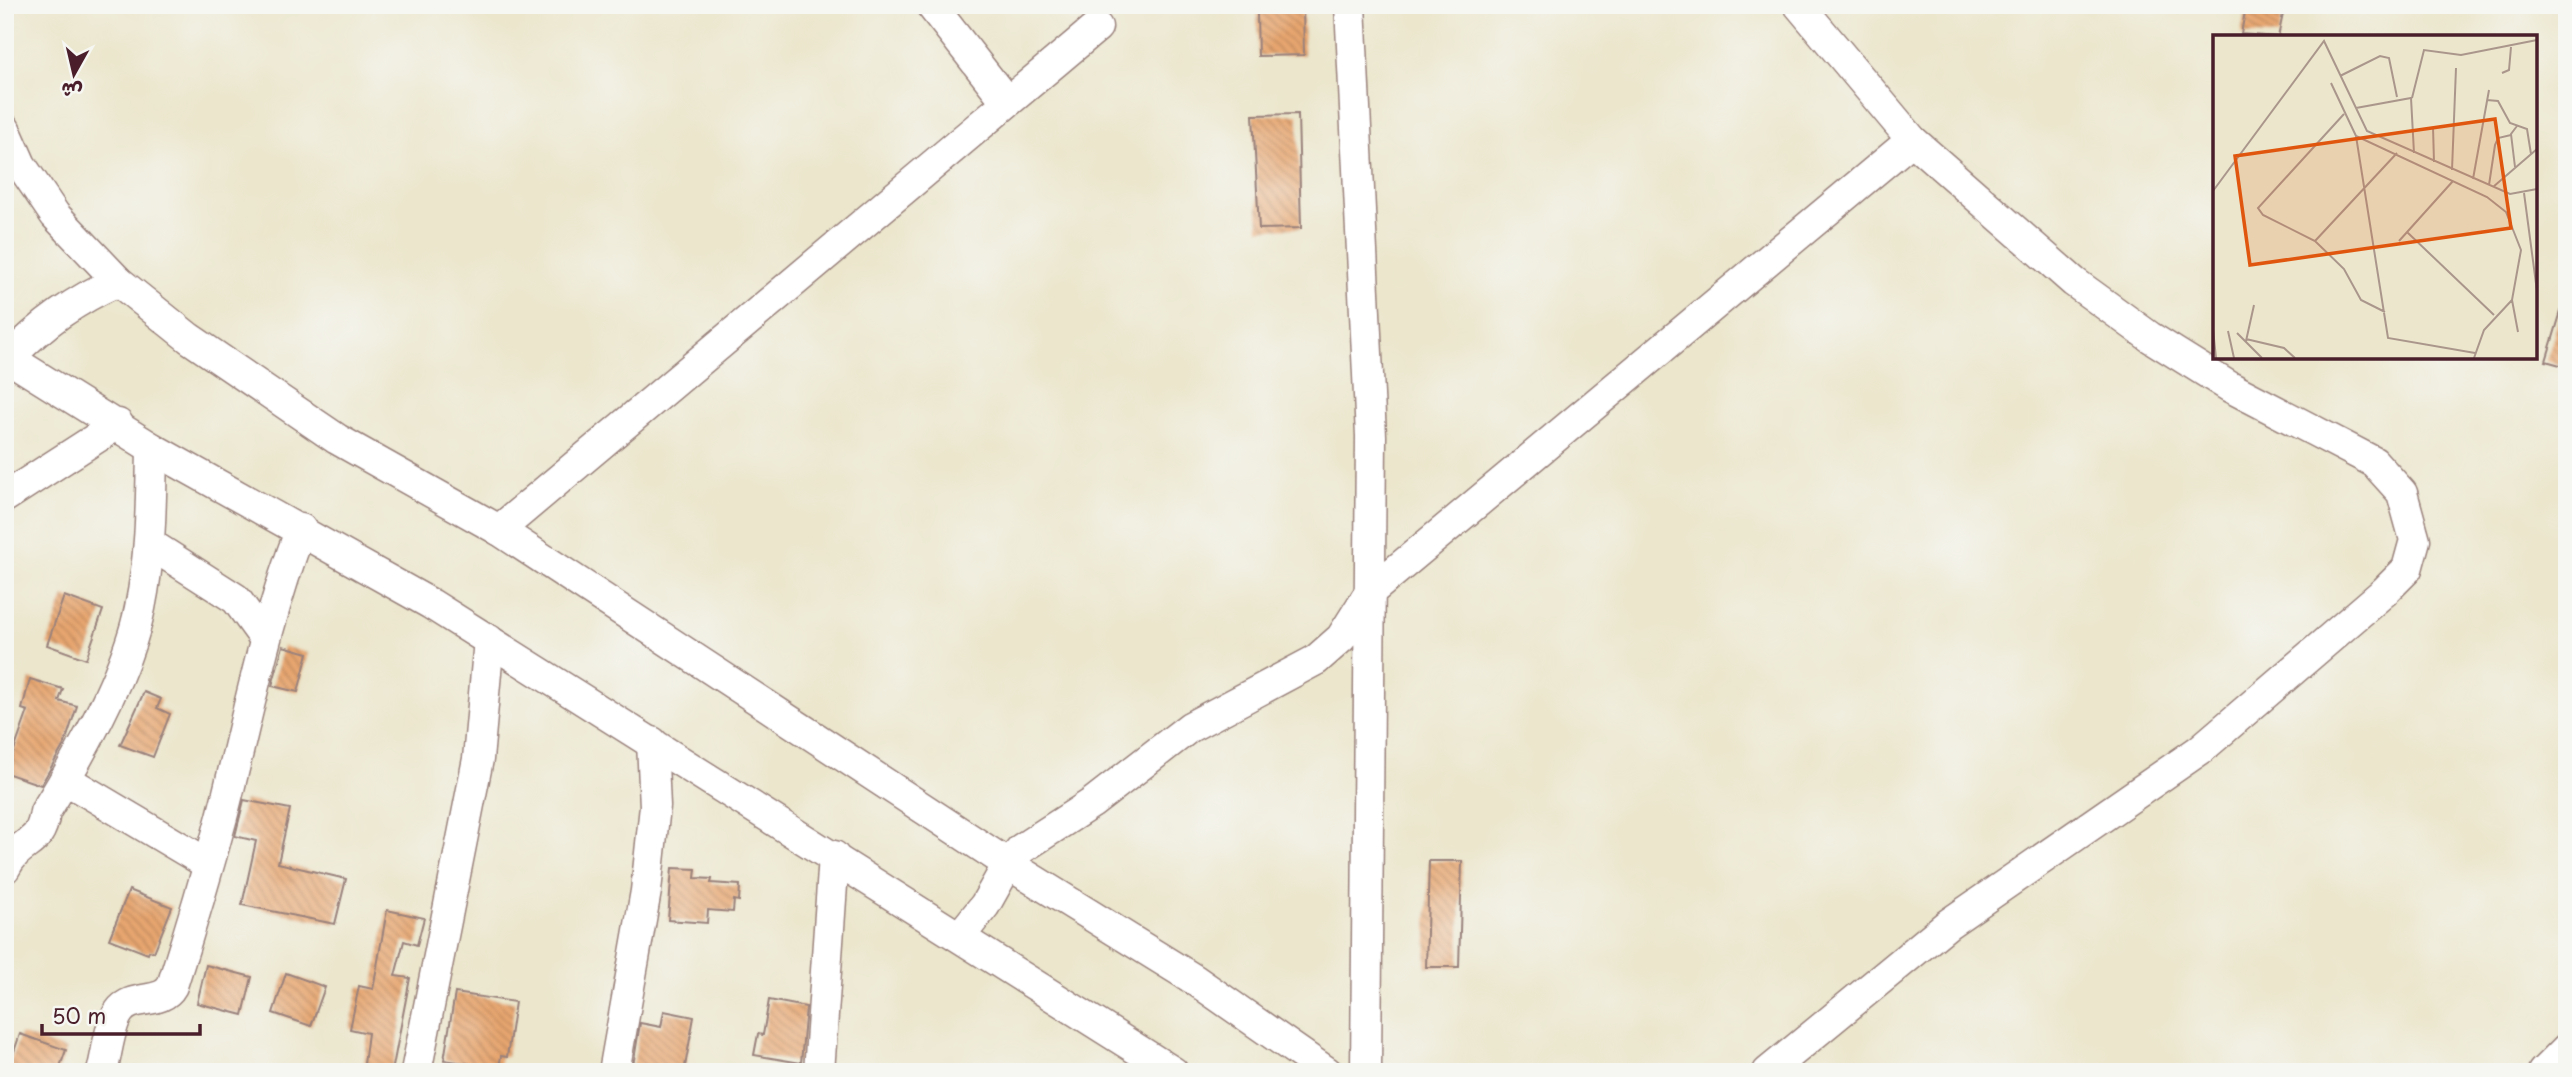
<svg xmlns="http://www.w3.org/2000/svg" width="2572" height="1077" viewBox="0 0 2572 1077" font-family="'Playpen Sans','Playpen Sans Arabic',sans-serif">
<style>
.building{fill:url(#building-back-hatch)}
.lines{fill:none;stroke-linecap:round;stroke-linejoin:round}
.minor-casing{stroke:#9a827c;stroke-width:33}
.minor{stroke:#fff;stroke-width:30}
.inset-road{fill:none;stroke:#ab968c;stroke-width:2}
.view{fill:#e0560e;fill-opacity:0.15;stroke:#e0560e;stroke-width:3.5}
.inset-edge{fill:none;stroke:#4a1f2b;stroke-width:3.5}
</style>
<defs>
<pattern id="building-back-hatch" width="6" height="6" patternUnits="userSpaceOnUse" patternTransform="scale(1.75)"><rect width="6" height="6" fill="#e7a670"/><path d="M-1 5l2 2M0 0l6 6M5-1l2 2" fill="none" stroke="#bd875c"/></pattern>
</defs>
<rect width="100%" height="100%" fill="#f6f6f2"/>
<filter id="ink" filterUnits="userSpaceOnUse"><feTurbulence type="fractalNoise" baseFrequency=".0143" numOctaves="2"/><feDisplacementMap in="SourceGraphic" scale="14" xChannelSelector="R" yChannelSelector="G"/><feConvolveMatrix kernelMatrix="1 2 1 2 8 2 1 2 1" color-interpolation-filters="sRGB"/></filter>
<filter id="wash" filterUnits="userSpaceOnUse"><feTurbulence type="fractalNoise" baseFrequency=".00686" numOctaves="4" result="noise"/><feDisplacementMap in="SourceGraphic" scale="28" xChannelSelector="R" yChannelSelector="G"/><feGaussianBlur stdDeviation="1.57" result="paint"/><feColorMatrix in="noise" values="0 0 0 0 0 0 0 0 0 0 0 0 0 0 0 0 0 1.4 0 .05"/><feComposite in="paint" operator="in"/></filter>
<g filter="url(#wash)">
<rect width="100%" height="100%" fill="#ebe6cc"/>
<g id="blocks">
<g class="building">
<path d="M 2246,6 L 2283,14 L 2278,37 L 2241,34 Z"/>
<path d="M 1279,8 L 1303,8 L 1304,55 L 1258,56 L 1257,13 L 1279,12 Z"/>
<path d="M 1298,114 L 1301,228 L 1259,229 L 1253,115 Z"/>
<path d="M 2563,305 L 2567,306 L 2567,367 L 2546,361 Z"/>
<path d="M 64,596 L 103,610 L 86,659 L 47,645 Z"/>
<path d="M 283,646 L 308,653 L 298,692 L 272,686 Z"/>
<path d="M 30,679 L 63,689 L 59,701 L 77,706 L 65,743 L 41,785 L 6,773 L 28,711 L 22,709 Z"/>
<path d="M 144,692 L 161,699 L 157,708 L 170,714 L 153,757 L 120,745 Z"/>
<path d="M 244,800 L 290,809 L 278,863 L 346,879 L 335,924 L 242,905 L 256,841 L 235,836 Z"/>
<path d="M 1429,861 L 1462,861 L 1459,967 L 1426,967 Z"/>
<path d="M 672,868 L 696,869 L 695,878 L 712,879 L 711,883 L 740,885 L 739,901 L 734,900 L 733,912 L 708,910 L 707,923 L 668,920 Z"/>
<path d="M 129,890 L 172,907 L 154,952 L 149,951 L 148,954 L 109,939 Z"/>
<path d="M 387,910 L 424,918 L 417,945 L 404,941 L 395,976 L 410,978 L 392,1072 L 363,1072 L 368,1033 L 350,1029 L 359,986 L 373,989 Z"/>
<path d="M 206,965 L 252,977 L 243,1015 L 197,1003 Z"/>
<path d="M 286,973 L 325,987 L 311,1026 L 273,1013 Z"/>
<path d="M 455,993 L 515,1002 L 507,1057 L 501,1056 L 499,1068 L 444,1060 Z"/>
<path d="M 769,1000 L 806,1007 L 801,1063 L 754,1055 L 758,1034 L 763,1035 Z"/>
<path d="M 664,1011 L 694,1017 L 684,1072 L 632,1072 L 640,1023 L 661,1027 Z"/>
<path d="M 20,1034 L 66,1050 L 58,1072 L 7,1072 Z"/>
</g>
</g>
</g>
<g filter="url(#ink)">
<use href="#blocks" fill-opacity="0" stroke="#9a827c" stroke-width="2"/>
<g class="lines">
<defs>
<g id="minor">
<path d="M 931,5 L 1007,102"/>
<path d="M 1350,5 L 1371,436 L 1366,1072"/>
<path d="M 5,129 L 21,165 L 55,215 L 118,281 L 189,338 L 337,439 L 499,530 L 1008,864 L 1195,980 L 1327,1072"/>
<path d="M 5,356 L 152,448 L 431,604 L 1173,1072"/>
<path d="M 9,358 C 42,324 75,300 118,281"/>
<path d="M 5,497 L 118,424"/>
<path d="M 499,530 L 1097,27"/>
<path d="M 150,544 L 236,599 L 265,639"/>
<path d="M 65,779 L 208,864"/>
<path d="M 5,868 C 21,837 40,849 45,812 C 80,756 127,673 140,608 C 151,555 151,502 152,448"/>
<path d="M 960,936 L 985,905 L 1008,864 L 1021,849 L 1092,803 L 1190,727 L 1316,660 L 1341,638 L 1370,592 L 1912,140"/>
<path d="M 102,1072 C 107,1054 109,1026 119,1012 C 132,993 161,1006 172,986 C 190,930 207,873 222,817 C 247,720 265,622 301,529"/>
<path d="M 416,1072 L 478,759 L 489,640"/>
<path d="M 614,1072 L 646,891 L 655,806 L 652,742"/>
<path d="M 819,1072 L 834,856"/>
<path d="M 1768,1072 L 1948,924 L 2201,749 L 2384,592 L 2407,569 L 2415,540 L 2402,493 L 2374,462 L 2230,387 L 2150,337 L 2074,282 L 1912,140 L 1799,5"/>
<path d="M 2543,1072 L 2567,1048"/>
</g>
</defs>
<use href="#minor" class="minor-casing"/>
<use href="#minor" class="minor"/>
</g>
</g>
<g transform="translate(2213 35)">
<rect width="324" height="324" fill="#ebe6cc"/>
<path class="inset-road" d="M 289,38 L 296,35 L 298,12M 127,41 L 167,21 L 176,23 L 184,62M 118,48 L 143,101 L 274,162 L 293,177 L 308,215 L 299,265 L 305,297M 199,63 L 211,15 L 248,20 L 324,5M 274,65 L 285,66 L 297,88 L 314,94 L 318,119M 143,73 L 198,63 L 201,118M 131,79 L 45,173 L 50,180 L 102,206 L 131,234 L 148,265 L 172,277M 220,92 L 221,127M 143,101 L 175,303 L 262,318M 302,132 L 298,99 L 304,91M 239,135 L 243,33M 260,144 L 276,55M 276,150 L 282,110 L 285,103 L 298,100M 280,152 L 324,114M 0,156 L 111,6 L 154,96 L 297,159 L 324,154M 311,158 L 324,256M 194,197 L 281,280M 102,206 L 184,118M 186,206 L 240,146M 0,294 L 3,323M 15,296 L 21,323M 24,298 L 49,323M 33,304 L 71,313 L 82,323M 33,306 L 41,270M 261,323 L 271,295 L 299,265"/>
<path class="view" d="M 282,84 L 298,193 L 37,230 L 22,121 Z"/>
<rect width="324" height="324" class="inset-edge"/>
</g>
<rect width="2572" height="1077" fill="none" stroke="#f6f6f2" stroke-width="28"/>
<g transform="translate(74 74) rotate(188)" stroke="#f6f6f2" stroke-width="5" paint-order="stroke">
<path d="M0-5L12 26L0 18L-12 26Z" fill="#4a1f2b"/>
<text y="-10" font-size="19" font-weight="bold" text-anchor="middle" fill="#4a1f2b">ش</text>
</g>
<path d="M42 1024v10h158v-10" fill="none" stroke="#4a1f2b" stroke-width="3.5"/>
<text x="52" y="1024" font-size="21" fill="#4a1f2b" stroke="#f6f6f2" stroke-width="5" paint-order="stroke">50 m</text>
</svg>
